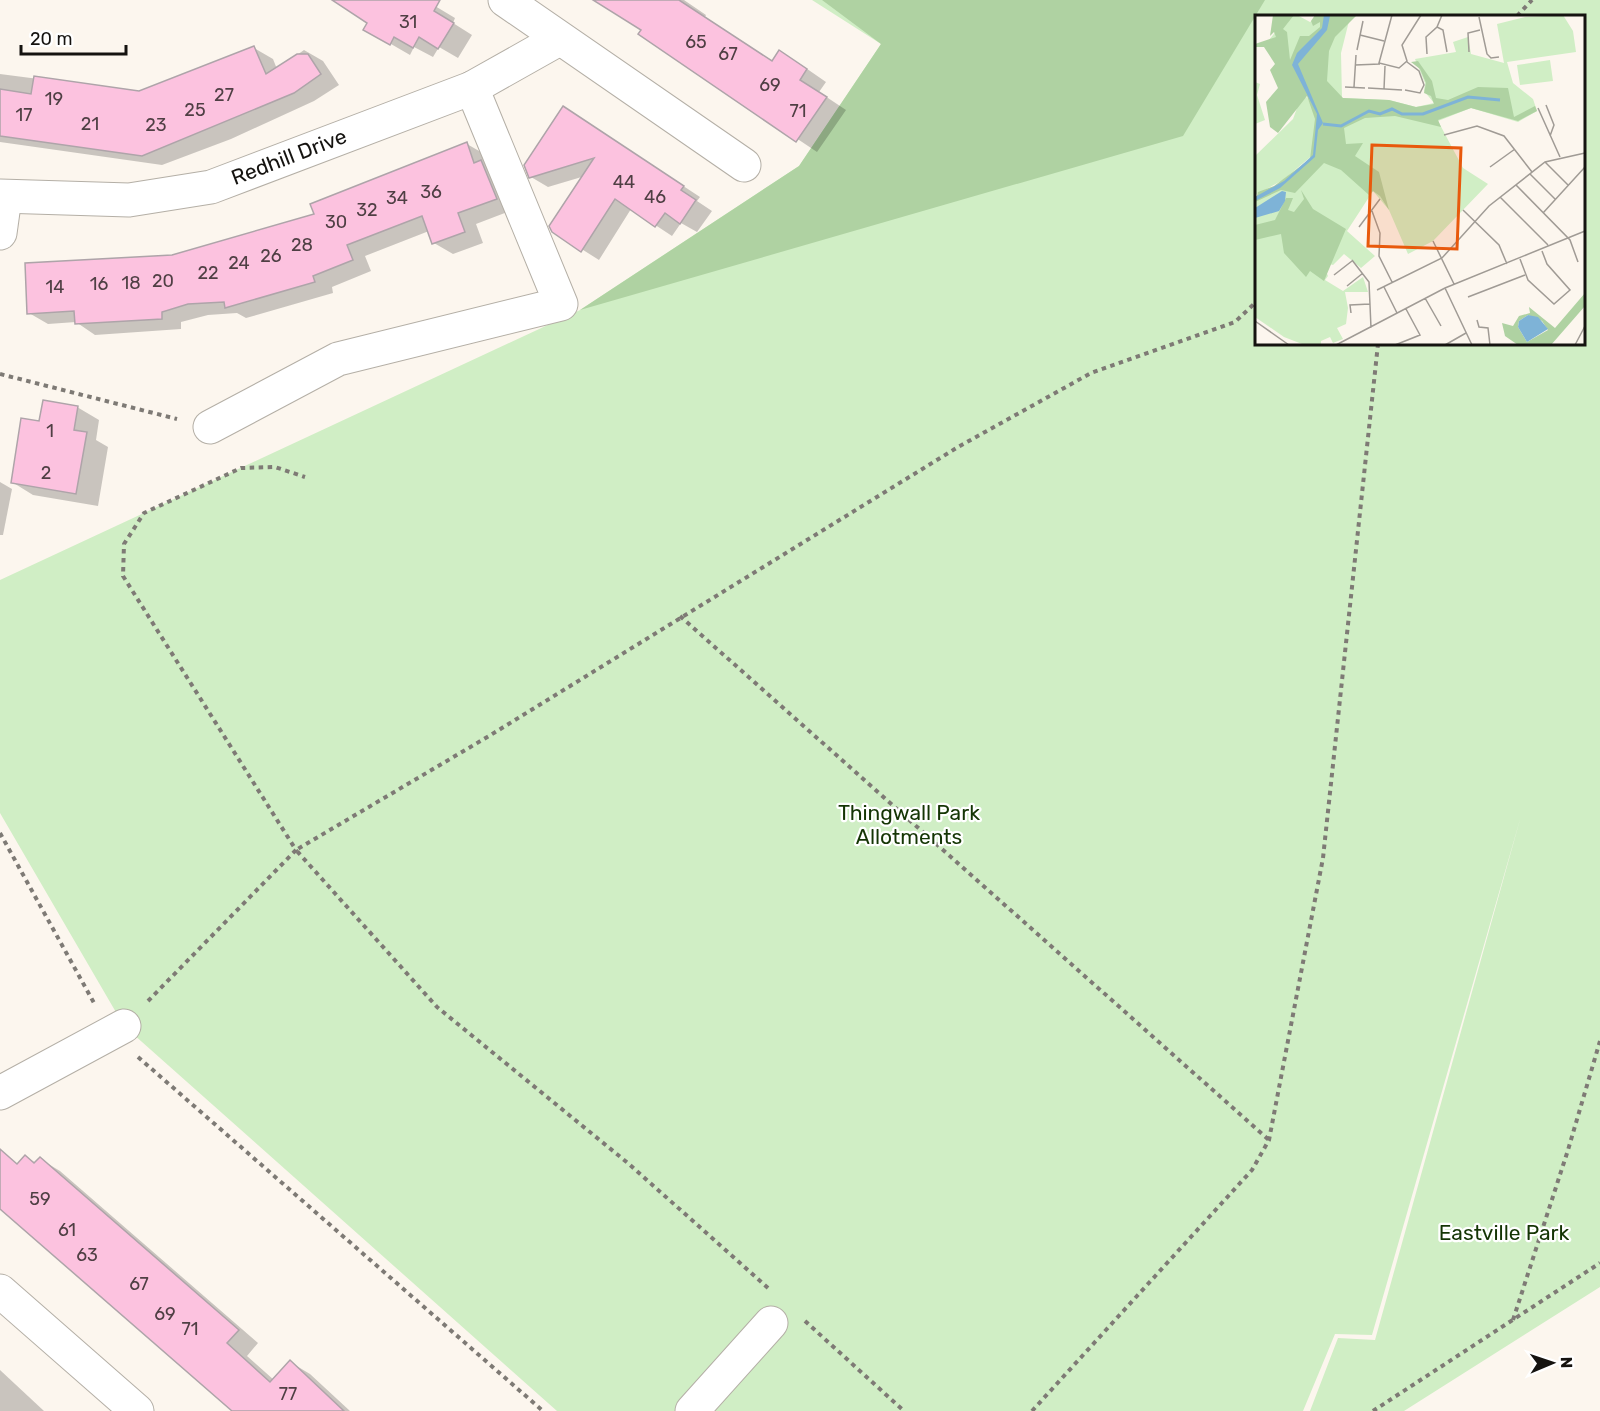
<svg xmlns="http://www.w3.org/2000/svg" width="1600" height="1411" viewBox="0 0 1600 1411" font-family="Rubik,sans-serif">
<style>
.green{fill:#d0eec5;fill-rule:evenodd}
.forest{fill:#afd2a2}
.shadow{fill:#0003}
.building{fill:#fcc2df;stroke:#aea4a9;stroke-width:1.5}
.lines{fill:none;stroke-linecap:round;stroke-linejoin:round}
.minor-casing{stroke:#b4afa6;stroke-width:35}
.path{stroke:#7e7a75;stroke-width:4;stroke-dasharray:4.5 4.5;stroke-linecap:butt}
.minor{stroke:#fff;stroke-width:33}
.labels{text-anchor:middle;stroke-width:4.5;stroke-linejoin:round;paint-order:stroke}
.number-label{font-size:18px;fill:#4f3f44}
.street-label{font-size:21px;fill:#151310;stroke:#fff}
.park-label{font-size:21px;fill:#143504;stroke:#fff}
.inset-river{fill:none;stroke:#7eb3d7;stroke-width:3}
.inset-road{fill:none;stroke:#a09b95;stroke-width:1.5}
.view{fill:#e8590c;fill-opacity:0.15;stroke:#e8590c;stroke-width:3}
.inset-edge{fill:none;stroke:#151310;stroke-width:3}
</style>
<rect width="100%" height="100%" fill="#fcf6ee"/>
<path class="green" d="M 812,0 L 1600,0 L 1600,1287 L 1404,1411 L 1310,1411 L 1338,1338 L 1375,1340 L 1521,816 L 1372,1335 L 1335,1334 L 1303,1411 L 557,1411 L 124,1026 L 0,813 L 0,580 L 580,310 L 799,166 L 881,44 ZM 1256,16 L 1584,16 L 1584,344 L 1256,344 Z"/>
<path class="forest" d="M 822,0 L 1265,0 L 1183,136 L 580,310 L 799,166 L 881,44 Z"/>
<g class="shadow">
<path d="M 334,0 L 425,0 L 455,18 L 453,23 L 472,35 L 458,58 L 439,47 L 433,57 L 414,47 L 410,55 L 365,29 L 369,23 Z"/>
<path d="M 597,0 L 684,0 L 706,15 L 705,17 L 773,62 L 780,52 L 800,64 L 826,82 L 819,92 L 846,110 L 817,152 L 640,34 L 643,30 Z"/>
<path d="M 254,48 L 273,59 L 277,69 L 304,50 L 323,61 L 339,85 L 314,101 L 231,139 L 162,165 L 0,142 L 0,74 L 139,92 Z"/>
<path d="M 580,118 L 700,197 L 697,201 L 712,211 L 697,232 L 681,223 L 672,236 L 631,209 L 599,260 L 553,231 L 585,176 L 548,187 L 531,177 Z"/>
<path d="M 467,144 L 486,155 L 515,209 L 476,224 L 483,243 L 453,254 L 434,243 L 429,231 L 365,256 L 371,271 L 332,287 L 333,293 L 246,318 L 237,313 L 208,315 L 181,322 L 181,329 L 95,335 L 76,322 L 48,324 L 29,313 L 173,256 L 316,215 Z"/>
<path d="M 77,407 L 99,420 L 96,440 L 108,447 L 98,506 L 33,495 L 12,482 L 40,423 Z"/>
<path d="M 0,482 L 12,489 L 3,535 L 0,535 Z"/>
<path d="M 26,1157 L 36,1163 L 40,1159 L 60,1171 L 258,1343 L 247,1356 L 274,1380 L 290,1362 L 310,1374 L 350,1411 L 233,1411 L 0,1207 L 0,1175 L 18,1165 Z"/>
<path d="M 0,1370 L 44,1411 L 0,1411 Z"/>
</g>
<g class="building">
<path d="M 332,0 L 440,0 L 434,11 L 454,23 L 438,49 L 419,37 L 413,48 L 394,37 L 390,45 L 363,30 L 367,23 Z"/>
<path d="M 593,0 L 679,0 L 772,61 L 779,50 L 807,69 L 800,80 L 827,97 L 796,142 L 638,34 L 641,30 Z"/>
<path d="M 254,46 L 266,74 L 297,54 L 308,54 L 321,74 L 294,93 L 142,156 L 0,136 L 0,89 L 31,94 L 34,76 L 139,91 Z"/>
<path d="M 563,106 L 684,186 L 681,190 L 696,200 L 680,224 L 665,213 L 655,227 L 615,199 L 581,252 L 552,232 L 549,226 L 594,158 L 529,178 L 524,165 Z"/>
<path d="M 467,142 L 474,163 L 481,160 L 497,199 L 458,213 L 465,232 L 432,244 L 422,216 L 347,245 L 353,260 L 313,276 L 315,282 L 225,308 L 224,302 L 188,304 L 162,312 L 162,319 L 75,324 L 74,311 L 27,314 L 25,263 L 172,255 L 314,214 L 310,204 Z"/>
<path d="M 43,400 L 78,406 L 74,430 L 87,432 L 76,494 L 11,483 L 21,418 L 39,421 Z"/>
<path d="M 0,1149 L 17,1164 L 25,1155 L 34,1163 L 40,1157 L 239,1330 L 227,1343 L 270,1382 L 290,1360 L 344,1411 L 232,1411 L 0,1209 Z"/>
</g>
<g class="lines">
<defs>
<g id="minor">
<path d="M 505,0 L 744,165"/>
<path d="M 0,196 L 129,200 L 211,187 L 472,88 L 559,39"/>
<path d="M 0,233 L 5,197"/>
<path d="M 210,427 L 338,359 L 561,304 L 472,88"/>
<path d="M 0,1093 L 124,1026"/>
<path d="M 0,1291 L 137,1411"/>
<path d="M 692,1411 L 771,1323"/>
</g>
</defs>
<use href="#minor" class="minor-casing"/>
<g class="path">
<path d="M 1517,16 L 1532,0"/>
<path d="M 0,374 L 177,419"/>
<path d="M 680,616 L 1269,1140"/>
<path d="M 0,833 L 94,1003"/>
<path d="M 148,1001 L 296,850 L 123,576 L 124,544 L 144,513 L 241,468 L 275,467 L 305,477"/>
<path d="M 138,1057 L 543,1411"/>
<path d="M 768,1288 L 629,1164 L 437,1007 L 296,850 L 489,736 L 958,447 L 1091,373 L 1235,322 L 1256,302"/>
<path d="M 1513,1320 L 1568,1150 L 1600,1041"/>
<path d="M 805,1321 L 904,1411"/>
<path d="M 1032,1411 L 1252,1170 L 1269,1140 L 1323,858 L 1378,344"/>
<path d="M 1373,1411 L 1600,1263"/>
</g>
<use href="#minor" class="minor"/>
</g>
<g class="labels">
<g class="number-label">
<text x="408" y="28">31</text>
<text x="696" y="48">65</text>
<text x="728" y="60">67</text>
<text x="770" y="91">69</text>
<text x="224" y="101">27</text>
<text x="54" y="105">19</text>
<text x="195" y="116">25</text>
<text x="798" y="117">71</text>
<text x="24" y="121">17</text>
<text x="90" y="130">21</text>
<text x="156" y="131">23</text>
<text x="624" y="188">44</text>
<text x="431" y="198">36</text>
<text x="655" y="203">46</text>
<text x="397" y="204">34</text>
<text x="367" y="216">32</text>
<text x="336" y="228">30</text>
<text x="302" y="251">28</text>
<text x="271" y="262">26</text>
<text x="239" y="269">24</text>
<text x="208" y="279">22</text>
<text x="163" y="287">20</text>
<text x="131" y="289">18</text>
<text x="99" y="290">16</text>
<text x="55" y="293">14</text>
<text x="50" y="437">1</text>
<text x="46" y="479">2</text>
<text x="40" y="1205">59</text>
<text x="67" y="1236">61</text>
<text x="87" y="1261">63</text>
<text x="139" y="1290">67</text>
<text x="165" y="1320">69</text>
<text x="190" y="1335">71</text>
<text x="288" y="1400">77</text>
</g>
<g class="street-label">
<text transform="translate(289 157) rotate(-21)" y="7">Redhill Drive</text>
</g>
<g class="park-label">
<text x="909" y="820">Thingwall Park<tspan x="909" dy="24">Allotments</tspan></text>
<text x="1504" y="1240">Eastville Park</text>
</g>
</g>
<g transform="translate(1255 15)">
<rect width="330" height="330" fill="#fcf6ee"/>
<path d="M 22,0 L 42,0 L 55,7 L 65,0 L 94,6 L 86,38 L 87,83 L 134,85 L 161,92 L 179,88 L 169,76 L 170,68 L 160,44 L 201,37 L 198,27 L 213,22 L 216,39 L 249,48 L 242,9 L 270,2 L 308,0 L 318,16 L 321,37 L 252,47 L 258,68 L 278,84 L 282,96 L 263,107 L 216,93 L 183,106 L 208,153 L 233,169 L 178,226 L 153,239 L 134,195 L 118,176 L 92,216 L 120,241 L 106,253 L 89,239 L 78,250 L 67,247 L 73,261 L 70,265 L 88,276 L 108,262 L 113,277 L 90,277 L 93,293 L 91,309 L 82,313 L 88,324 L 78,328 L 75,322 L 66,326 L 66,330 L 47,329 L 29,322 L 0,302 L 0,185 L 58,145 L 66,98 L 38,50 L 10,30 L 22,15 ZM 295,45 L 298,66 L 265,70 L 262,50 ZM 0,67 L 5,69 L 2,80 L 10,105 L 0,109 ZM 52,82 L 61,100 L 59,139 L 28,165 L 0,180 L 0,141 L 38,104 L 45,85 Z" fill="#d0eec5"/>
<path d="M 18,0 L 39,0 L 28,14 L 32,17 L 35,45 L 45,21 L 54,21 L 65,12 L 65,7 L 58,11 L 56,6 L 60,0 L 102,0 L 80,22 L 74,36 L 72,66 L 88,83 L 134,85 L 161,92 L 179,89 L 176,81 L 169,78 L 171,68 L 165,54 L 156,47 L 163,46 L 177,66 L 181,83 L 193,85 L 223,72 L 253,73 L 259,102 L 280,91 L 282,96 L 263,106 L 216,93 L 183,105 L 186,112 L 140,101 L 110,103 L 89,113 L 91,129 L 108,128 L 100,141 L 124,157 L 134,195 L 125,181 L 118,176 L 114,180 L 86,155 L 69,148 L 40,178 L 26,175 L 0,187 L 3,177 L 19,171 L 55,144 L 60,104 L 52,81 L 23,118 L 15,112 L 11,87 L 23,73 L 15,55 L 20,49 L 9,32 L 0,32 L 0,29 L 21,22 L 19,17 L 15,21 ZM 46,175 L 58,194 L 91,214 L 69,266 L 55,256 L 51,262 L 29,238 L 26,219 L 0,225 L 0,210 L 20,205 L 31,183 L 38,183 L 33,195 L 39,197 L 49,184 ZM 330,278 L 330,291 L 296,330 L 263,330 L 250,321 L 247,308 L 258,311 L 264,301 L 275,298 L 274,292 L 300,313 ZM 273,300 L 287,306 L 293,315 L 272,327 L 263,312 L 264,306 Z" fill="#afd2a2" fill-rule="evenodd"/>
<path d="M 69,0 L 75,1 L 72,15 L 43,49 L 68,108 L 63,115 L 60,142 L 25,173 L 0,186 L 0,182 L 29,166 L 58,140 L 62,99 L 37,50 L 42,38 L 67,13 ZM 27,176 L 31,177 L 30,186 L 24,196 L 0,203 L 0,193 ZM 273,300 L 283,302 L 293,314 L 272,327 L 263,312 L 264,306 Z" fill="#7eb3d7"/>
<path class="inset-river" d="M 68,109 L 86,111 L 114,96 L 125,99 L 137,94 L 147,99 L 168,99 L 213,82 L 245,85"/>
<path class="inset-road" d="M 137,0 L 124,48 L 144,53 L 152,46 L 147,30 L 166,0M 189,0 L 231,0M 224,2 L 232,39 L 236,43 L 244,42M 182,12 L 188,15 L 192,37M 105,20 L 129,26M 102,35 L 108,6M 214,37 L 213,18 L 225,15M 172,39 L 171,22 L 182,12 L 187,0M 100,50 L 125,49M 90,72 L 110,73M 99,72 L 101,40M 113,73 L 147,75M 129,74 L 130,51M 150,75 L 165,78 L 169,70 L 164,56 L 152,47M 291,90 L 299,110 L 295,121M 283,93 L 305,142M 189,120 L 222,111 L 249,121 L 277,157M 290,147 L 313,170M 235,152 L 260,134M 275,159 L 300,184M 261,170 L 315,225 L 323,247M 245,182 L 293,230M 208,195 L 244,230 L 252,249M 117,196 L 125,218 L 124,241 L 137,267M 288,198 L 330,152M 104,212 L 125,184M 178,226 L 199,269M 265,244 L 273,265 L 299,289 L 315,275 L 292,249 L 287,236M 97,245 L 114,267 L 116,313M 79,260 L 97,246M 92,271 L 108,258M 129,272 L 142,298M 190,273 L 217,330M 122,275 L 187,243 L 234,191 L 290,147 L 330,138M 213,282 L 270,260M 170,283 L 186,311M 96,298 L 95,290 L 115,289M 222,305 L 224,312 L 233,313 L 235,330M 0,306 L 34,330M 81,330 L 190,273 L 330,216M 140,330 L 165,320 L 151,294M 190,330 L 211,318M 320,330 L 330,311"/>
<path class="view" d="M 117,130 L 206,133 L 202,234 L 113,231 Z"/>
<rect width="330" height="330" class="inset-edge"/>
</g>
<g transform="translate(1552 1363) rotate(88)" stroke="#ffffff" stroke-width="4.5" paint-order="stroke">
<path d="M0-4.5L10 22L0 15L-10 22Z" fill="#151310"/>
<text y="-9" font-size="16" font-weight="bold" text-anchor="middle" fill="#151310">N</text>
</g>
<path d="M21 45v9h105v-9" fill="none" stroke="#151310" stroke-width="3"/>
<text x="30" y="45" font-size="18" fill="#151310" stroke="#ffffff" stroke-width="4.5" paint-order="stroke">20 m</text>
</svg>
